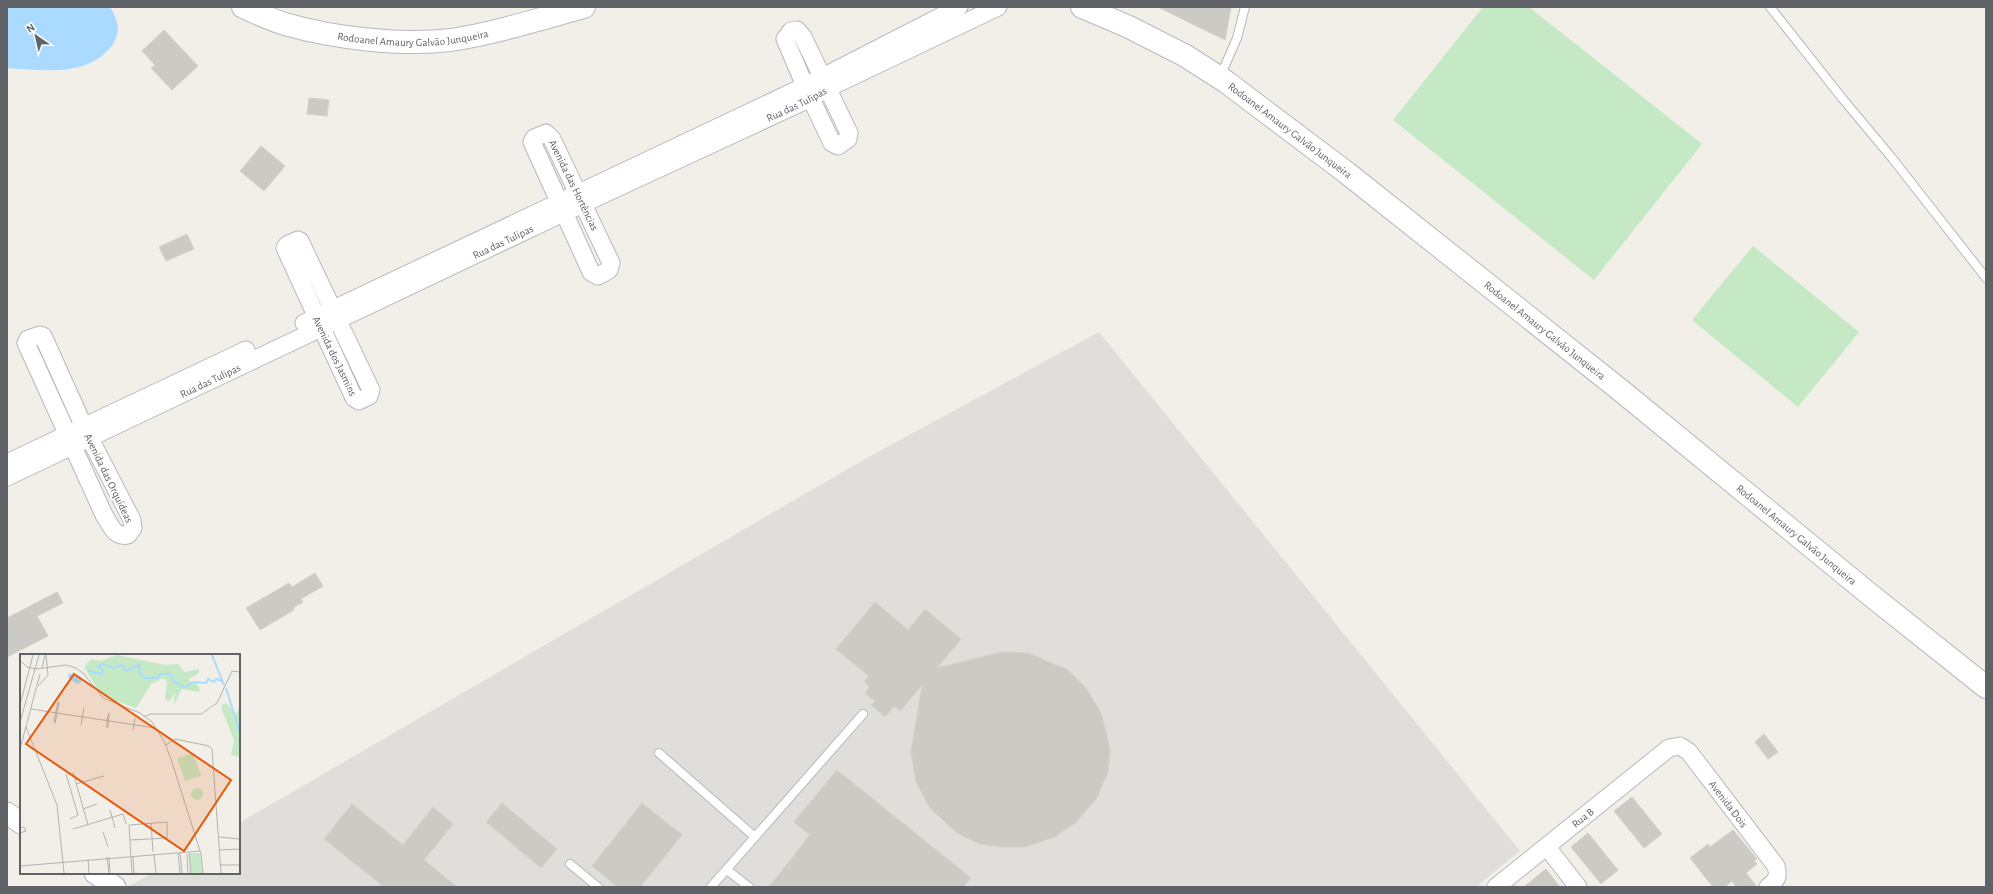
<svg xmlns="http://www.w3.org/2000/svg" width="1993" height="894" viewBox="0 0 1993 894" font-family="'Alegreya Sans',sans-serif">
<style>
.industrial{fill:#e0deda}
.green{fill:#c5e8c5}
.water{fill:#aadaff}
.building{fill:#cccac5;stroke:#d6d1c6}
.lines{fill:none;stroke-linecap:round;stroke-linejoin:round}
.service-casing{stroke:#b5b8bc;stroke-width:10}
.minor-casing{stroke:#b5b8bc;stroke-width:19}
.tertiary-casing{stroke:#b5b8bc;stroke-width:23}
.secondary-casing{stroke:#b6babf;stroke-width:24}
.service{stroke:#fff;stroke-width:8}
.minor{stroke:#fff;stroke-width:17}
.tertiary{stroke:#fff;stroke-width:21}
.secondary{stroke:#fff;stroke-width:22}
.labels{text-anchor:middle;stroke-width:4;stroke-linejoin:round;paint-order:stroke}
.street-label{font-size:11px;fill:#5f6368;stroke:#fff}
.inset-river{fill:none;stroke:#aadaff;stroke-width:2}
.inset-road{fill:none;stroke:#b3b3b1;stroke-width:1}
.view{fill:#e8590c;fill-opacity:0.15;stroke:#e8590c;stroke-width:2}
.inset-edge{fill:none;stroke:#5f6368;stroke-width:2}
</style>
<rect width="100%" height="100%" fill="#f1efe8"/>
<path class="industrial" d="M 1099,332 L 1520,851 L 1476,887 L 129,886 L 152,873 L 239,873 L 239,823 L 865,459 Z"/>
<g class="green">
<path d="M 1483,7 L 1529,7 L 1702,144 L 1594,280 L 1393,120 Z"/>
<path d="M 1753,246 L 1859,332 L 1798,407 L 1692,320 Z"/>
</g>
<path class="water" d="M 7,7 L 110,7 C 118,19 121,32 113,44 C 89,78 43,70 7,68 Z"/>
<g class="building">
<path d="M 1158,7 L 1231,7 L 1225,40 Z"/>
<path d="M 164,30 L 198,66 L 172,90 L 151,68 L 155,65 L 142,51 Z"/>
<path d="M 309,98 L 329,100 L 327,116 L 307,114 Z"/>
<path d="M 261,146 L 285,166 L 264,191 L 240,171 Z"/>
<path d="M 187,234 L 194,249 L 166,261 L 159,247 Z"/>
<path d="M 315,573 L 323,586 L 301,599 L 303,602 L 293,608 L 294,610 L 260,630 L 246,608 L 289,583 L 292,587 Z"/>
<path d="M 57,592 L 63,603 L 37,616 L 48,636 L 7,657 L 7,618 Z"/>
<path d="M 875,602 L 908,630 L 925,609 L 961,639 L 937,668 L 1001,652 L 1028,653 L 1068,670 L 1086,688 L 1102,715 L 1110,750 L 1108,772 L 1097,798 L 1075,823 L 1055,837 L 1025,847 L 1002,847 L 980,844 L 957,833 L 930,808 L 916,782 L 911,752 L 922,685 L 900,711 L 894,706 L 885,717 L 871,705 L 875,701 L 865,693 L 870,687 L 864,682 L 869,676 L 836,649 Z"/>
<path d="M 1764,734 L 1778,752 L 1768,759 L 1755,742 Z"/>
<path d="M 837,770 L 971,878 L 963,887 L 769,887 L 810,835 L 794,822 Z"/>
<path d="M 1632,797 L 1662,834 L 1644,848 L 1614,811 Z"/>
<path d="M 502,803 L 557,849 L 541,868 L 486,822 Z"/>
<path d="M 642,803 L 682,835 L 640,887 L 618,887 L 592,866 Z"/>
<path d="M 352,804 L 403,845 L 433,807 L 453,824 L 424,860 L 457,887 L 384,887 L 324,839 Z"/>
<path d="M 1733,830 L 1757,859 L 1754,861 L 1757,864 L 1746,873 L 1757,887 L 1737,887 L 1732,881 L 1725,887 L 1713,887 L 1690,858 L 1708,844 L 1710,847 Z"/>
<path d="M 1588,833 L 1618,870 L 1601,884 L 1571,847 Z"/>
<path d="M 1546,869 L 1560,887 L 1524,887 L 1537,876 Z"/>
</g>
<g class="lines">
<defs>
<g id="service">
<path d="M 1770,7 L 1842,98 L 1892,158 L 1986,278"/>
<path d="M 1220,77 L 1237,38 L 1245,7"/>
<path d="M 659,753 L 755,837"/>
<path d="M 570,864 L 598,887"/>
<path d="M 727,870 L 749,887"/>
<path d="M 711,887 L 863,714"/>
</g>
<g id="minor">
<path d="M 797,30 L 803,37 L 849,133 L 848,139 L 838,146 L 832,143 L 805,86 L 785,39 L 791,31 Z"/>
<path d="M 546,133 L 552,139 L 611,263 L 609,270 L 598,276 L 591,272 L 532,142 L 534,138 Z"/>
<path d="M 298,240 L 300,241 L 371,390 L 369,396 L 359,401 L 354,398 L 285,248 L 287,245 Z"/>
<path d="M 304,323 L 805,86 L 959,7"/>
<path d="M 40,335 L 43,336 L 84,427 L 132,520 L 133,528 L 128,535 C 114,538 111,525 104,515 L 26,343 L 28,339 Z"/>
<path d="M 7,463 L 246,350"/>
<path id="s1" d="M 7,477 L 563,213 L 811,98 L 828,88 L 998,7"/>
<path d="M 1547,847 L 1578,887"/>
<path id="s2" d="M 1496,887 L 1669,748 L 1680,746 L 1689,752 L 1776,866 C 1779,877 1777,880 1768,887"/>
</g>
<g id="tertiary">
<path d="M 7,813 L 21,823"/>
<path d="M 95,873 L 115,887"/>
</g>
<g id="secondary">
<path id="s3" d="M 243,7 C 257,13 271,20 285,24 C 333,38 401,46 451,40 C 496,33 540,19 584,7"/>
<path id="s4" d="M 1082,7 L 1129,27 L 1184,55 L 1225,81 L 1347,173 L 1619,389 L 1868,593 L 1986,687"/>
</g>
</defs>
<use href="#service" class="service-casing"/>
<use href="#minor" class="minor-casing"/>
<use href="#tertiary" class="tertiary-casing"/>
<use href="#secondary" class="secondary-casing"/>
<use href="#service" class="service"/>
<use href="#minor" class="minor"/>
<use href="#tertiary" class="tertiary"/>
<use href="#secondary" class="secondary"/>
</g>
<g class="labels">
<g class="street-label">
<text dy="4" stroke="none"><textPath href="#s3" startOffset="175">Rodoanel Amaury Galvão Junqueira</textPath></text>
<text dy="4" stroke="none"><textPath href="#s1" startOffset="873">Rua das Tulipas</textPath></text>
<text dy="4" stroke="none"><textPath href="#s4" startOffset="243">Rodoanel Amaury Galvão Junqueira</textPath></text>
<text transform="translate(574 185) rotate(64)" y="4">Avenida das Hortências</text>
<text dy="4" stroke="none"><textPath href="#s1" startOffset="549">Rua das Tulipas</textPath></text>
<text dy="4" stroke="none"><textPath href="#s4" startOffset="567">Rodoanel Amaury Galvão Junqueira</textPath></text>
<text transform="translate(335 356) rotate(64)" y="4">Avenida dos Jasmins</text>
<text dy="4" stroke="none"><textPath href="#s1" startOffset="225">Rua das Tulipas</textPath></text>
<text transform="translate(109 478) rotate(64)" y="4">Avenida das Orquídeas</text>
<text dy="4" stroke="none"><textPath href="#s4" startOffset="891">Rodoanel Amaury Galvão Junqueira</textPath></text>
<text dy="4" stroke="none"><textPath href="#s2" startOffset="309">Avenida Dois</textPath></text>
<text dy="4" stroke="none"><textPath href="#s2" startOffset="111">Rua B</textPath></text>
</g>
</g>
<g transform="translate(20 654)">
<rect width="220" height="220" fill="#f1efe8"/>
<path d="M 97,1 L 146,11 L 158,10 L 164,18 L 179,15 L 179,19 L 168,26 L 178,31 L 180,36 L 178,38 L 162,35 L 154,50 L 154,39 L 150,47 L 145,46 L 147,27 L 143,24 L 131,30 L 116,54 L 93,46 L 78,36 L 64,13 L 71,5 L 81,7 ZM 206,49 L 216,60 L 220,52 L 220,103 L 211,101 L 214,86 L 202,56 L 202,51 ZM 173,99 L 181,122 L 165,127 L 157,104 ZM171 140a6 6 0 1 1 12 0a6 6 0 1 1-12 0ZM 169,199 L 180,199 L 182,219 L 171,219 Z" fill="#c5e8c5"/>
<path d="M 49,19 L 61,23 L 62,28 L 57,30 L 51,26 L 48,23 Z" fill="#aadaff"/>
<path class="inset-river" d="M 192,1 L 204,31M 68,17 L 82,20 L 83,17 L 79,12 L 81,10 L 94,14 L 102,11 L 106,17 L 119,11 L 120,20 L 125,24 L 137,24 L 140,20 L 150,20 L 154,28 L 165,33 L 174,28 L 186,29 L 188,25 L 194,28 L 196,25 L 202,27M 206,34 L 220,79"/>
<path class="inset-road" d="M 26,1 L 28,21M 0,6 L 7,13 L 16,15 L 46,11 L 56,14 L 64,20 L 83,44 L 120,59 L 132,68 L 144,87 L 151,105 L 181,200 L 183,219M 22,14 L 25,1M 18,32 L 28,21M 38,48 L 39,49 L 35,69 L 34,66 ZM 0,51 L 13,1M 11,55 L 135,74M 89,59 L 88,73 L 87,74 L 87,65 ZM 125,62 L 131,60 L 181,60 L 197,49 L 212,17 L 220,18M 0,68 L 19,1M 61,71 L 64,54M 6,73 L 37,151 L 44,219M 113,76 L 115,64M 146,91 L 155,85 L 189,92 L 192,95 L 201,219M 0,95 L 20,20M 53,118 L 68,171M 46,120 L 58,161 L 50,165M 56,130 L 84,122M 63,155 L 77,150M 90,156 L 95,174M 131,169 L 133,198M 0,174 L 4,173 L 6,177 L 0,179M 53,175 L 103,160 L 106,170M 83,178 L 88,193M 199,183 L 220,185M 110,186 L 147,184 L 147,168 L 109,171 L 111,204 L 112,219M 200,196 L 220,195M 160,198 L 162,219M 158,199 L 160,219M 169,199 L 171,219M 134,200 L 136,219M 167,200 L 168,219M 113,202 L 114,219M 87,203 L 89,219M 89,203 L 90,219M 68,205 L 69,219M 201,211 L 220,211M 0,212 L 180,197"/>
<path class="view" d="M 54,20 L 211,126 L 164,197 L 6,90 Z"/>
<rect width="220" height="220" class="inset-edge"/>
</g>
<rect width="1993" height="894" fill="none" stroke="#5f6368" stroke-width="16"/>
<g transform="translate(36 36) rotate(326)" stroke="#ffffff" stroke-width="3" paint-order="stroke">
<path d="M0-3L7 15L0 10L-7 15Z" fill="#5f6368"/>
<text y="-6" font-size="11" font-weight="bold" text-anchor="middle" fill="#5f6368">N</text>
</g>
</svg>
